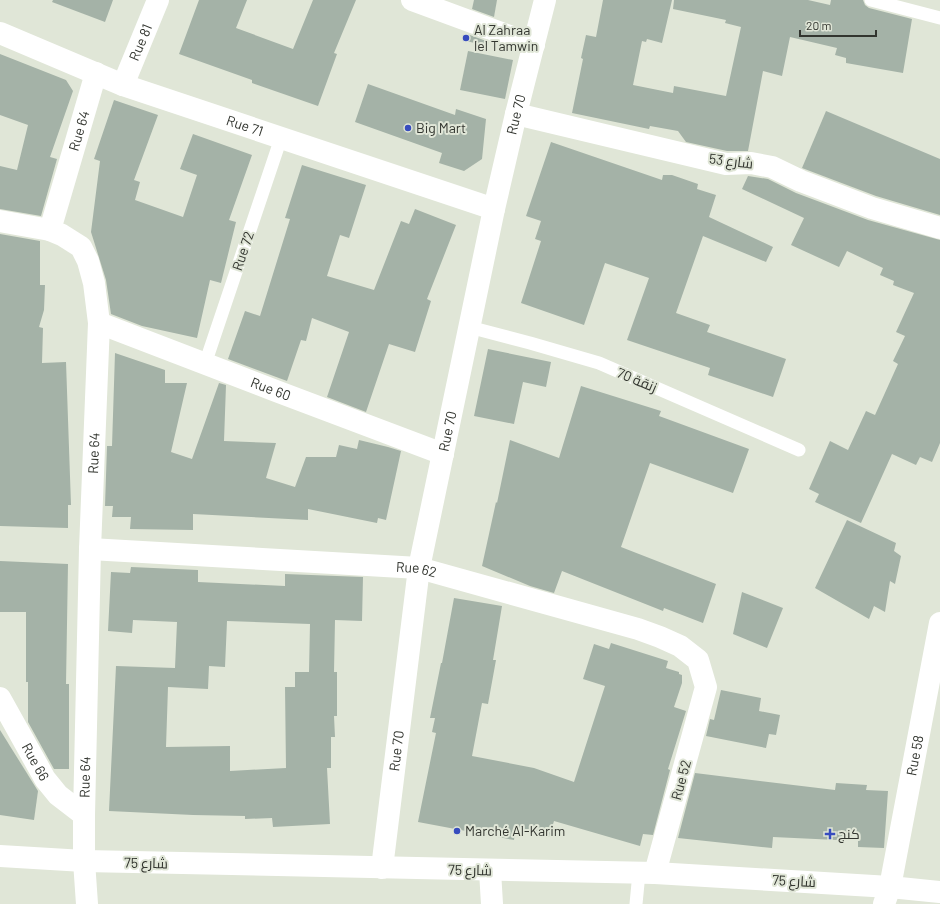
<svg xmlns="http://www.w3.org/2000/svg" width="940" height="904" viewBox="0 0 940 904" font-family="Barlow,Cairo,sans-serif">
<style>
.building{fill:#a4b2a7;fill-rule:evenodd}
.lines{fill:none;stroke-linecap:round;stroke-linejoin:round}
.service{stroke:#fff;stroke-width:13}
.minor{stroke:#fff;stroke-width:22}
.tertiary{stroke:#fff;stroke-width:22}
.poi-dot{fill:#374cbe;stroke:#e0e6d7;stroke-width:1.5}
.labels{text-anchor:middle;stroke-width:4;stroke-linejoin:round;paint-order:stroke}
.poi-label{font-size:14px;fill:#32352f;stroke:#e0e6d7;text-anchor:start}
.street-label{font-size:14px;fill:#32352f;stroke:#e0e6d7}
</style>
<rect width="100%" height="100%" fill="#e0e6d7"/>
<g class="building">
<path d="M 53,0 L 113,0 L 105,22 L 52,2 Z"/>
<path d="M 199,0 L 247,0 L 236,28 L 293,49 L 313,0 L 356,0 L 334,53 L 337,54 L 318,106 L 252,83 L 252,80 L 179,54 Z"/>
<path d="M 474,0 L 497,0 L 494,17 L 472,9 Z"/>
<path d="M 603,0 L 672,0 L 662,43 L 647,39 L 646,42 L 642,41 L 633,85 L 673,93 L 674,86 L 726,96 L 741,27 L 725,23 L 726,20 L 673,9 L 674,0 L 808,0 L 830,5 L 831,0 L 863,0 L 865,5 L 869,8 L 912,19 L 903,73 L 846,63 L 846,58 L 835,55 L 837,48 L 790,37 L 782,76 L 763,71 L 748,151 L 727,151 L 686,142 L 678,131 L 650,126 L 649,129 L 572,113 L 583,59 L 581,58 L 586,35 L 596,37 Z"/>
<path d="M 467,34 L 489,42 L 488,46 L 466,41 Z"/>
<path d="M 468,51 L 513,60 L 505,99 L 460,90 Z"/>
<path d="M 0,54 L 66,80 L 73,91 L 50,157 L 57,159 L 41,216 L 0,209 L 0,166 L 17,170 L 28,125 L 0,115 Z"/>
<path d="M 368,84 L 455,115 L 456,109 L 486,119 L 482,159 L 464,171 L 439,163 L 442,153 L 355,122 Z"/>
<path d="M 114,100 L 158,115 L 134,180 L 140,182 L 135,200 L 183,217 L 197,175 L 180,169 L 193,134 L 252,155 L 229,220 L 236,222 L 221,283 L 210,280 L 197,338 L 142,326 L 111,314 L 106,280 L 91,232 L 100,161 L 94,159 Z"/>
<path d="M 826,111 L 940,159 L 940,215 L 876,196 L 802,168 Z"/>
<path d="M 551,142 L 662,180 L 663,175 L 672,175 L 698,184 L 697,189 L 716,195 L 709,217 L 773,247 L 766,262 L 703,236 L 676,313 L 710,325 L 707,332 L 786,359 L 773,397 L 708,375 L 710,368 L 627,340 L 649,278 L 605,263 L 584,325 L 521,303 L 541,241 L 535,239 L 541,221 L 526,216 Z"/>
<path d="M 302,165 L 366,185 L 349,238 L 340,235 L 327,276 L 374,290 L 401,221 L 409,224 L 415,209 L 456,225 L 427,299 L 431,301 L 415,352 L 389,344 L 366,412 L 327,397 L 349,332 L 312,318 L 306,341 L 301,340 L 287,381 L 228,359 L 245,311 L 260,316 L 290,219 L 285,218 Z"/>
<path d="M 748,176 L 768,179 L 796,193 L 868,220 L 940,240 L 940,443 L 932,462 L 920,457 L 916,465 L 892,454 L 861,523 L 815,502 L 819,494 L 809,489 L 830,441 L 848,450 L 866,411 L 875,415 L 898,364 L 893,361 L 905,336 L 896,332 L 914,293 L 893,285 L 894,281 L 880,275 L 883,268 L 847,251 L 839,267 L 791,245 L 804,218 L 742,189 Z"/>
<path d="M 0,234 L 40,241 L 40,285 L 45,285 L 44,310 L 39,327 L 43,328 L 42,363 L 66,362 L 71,505 L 68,505 L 68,528 L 0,526 Z"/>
<path d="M 488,349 L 551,362 L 546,387 L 523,382 L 514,424 L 474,416 Z"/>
<path d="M 115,353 L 165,370 L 165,383 L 187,383 L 171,452 L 192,459 L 219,383 L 226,385 L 224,441 L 276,443 L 266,478 L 295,487 L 306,457 L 336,457 L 339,445 L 357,449 L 359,440 L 388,447 L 401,451 L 386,520 L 378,518 L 377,523 L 308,509 L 308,520 L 193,514 L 193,530 L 130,529 L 131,517 L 112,517 L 113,506 L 105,506 L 107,446 L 112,446 Z"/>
<path d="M 581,386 L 661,411 L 659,416 L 749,449 L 733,493 L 650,463 L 621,547 L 716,584 L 703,623 L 664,608 L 663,611 L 562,571 L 554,593 L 530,586 L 482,566 L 496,502 L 497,503 L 510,440 L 559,458 Z"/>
<path d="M 847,520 L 896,543 L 894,551 L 901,556 L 895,584 L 890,581 L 885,612 L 874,606 L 869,619 L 815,588 Z"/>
<path d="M 0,561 L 68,564 L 66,684 L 69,684 L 69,769 L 54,769 L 28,722 L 28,682 L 26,682 L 26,612 L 0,612 Z"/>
<path d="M 131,567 L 198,570 L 198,582 L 285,586 L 285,574 L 363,577 L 362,621 L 335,620 L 334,672 L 337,672 L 337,716 L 334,716 L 335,737 L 331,737 L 331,768 L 327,768 L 330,824 L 273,827 L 272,818 L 245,819 L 245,816 L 193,815 L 109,811 L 116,666 L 175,668 L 177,622 L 133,620 L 132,633 L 108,631 L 111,572 L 130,573 ZM 227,621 L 310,624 L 309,672 L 295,672 L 295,687 L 285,687 L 286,768 L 230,771 L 230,746 L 166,747 L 168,687 L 208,689 L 209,666 L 225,667 Z"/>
<path d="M 742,592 L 783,608 L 767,648 L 733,634 Z"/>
<path d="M 454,598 L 502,606 L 493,660 L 496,660 L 488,704 L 482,703 L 472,756 L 534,768 L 574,782 L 605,686 L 583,679 L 594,644 L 609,649 L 611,643 L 668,661 L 666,668 L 679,672 L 679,674 L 682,675 L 682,683 L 674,707 L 686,711 L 668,769 L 670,770 L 653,835 L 643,834 L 640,846 L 554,821 L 549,837 L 515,831 L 514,840 L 418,822 L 436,733 L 432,732 L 435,718 L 430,718 L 441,663 L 442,663 Z"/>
<path d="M 721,690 L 761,698 L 759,711 L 780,715 L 776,735 L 769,734 L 766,748 L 706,736 L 710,719 L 714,720 Z"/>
<path d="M 0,730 L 38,791 L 34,820 L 0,815 Z"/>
<path d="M 695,773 L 835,790 L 836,783 L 867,785 L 866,790 L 888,791 L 884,848 L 858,847 L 858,841 L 773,837 L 772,848 L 678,838 Z"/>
</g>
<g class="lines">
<g class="service">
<path d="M 871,0 L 940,18"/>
<path d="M 469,327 L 530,343 L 599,363 L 799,450"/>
<path d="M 205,364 L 281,138"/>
<path d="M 636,904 L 639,873"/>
</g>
<g class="minor">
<path d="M 412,0 L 534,45"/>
<path id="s1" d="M 0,33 L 123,85 L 494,209"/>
<path id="s2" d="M 123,85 L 158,0"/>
<path d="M 516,114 L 726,164 L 751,163 L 772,167 L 801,181 L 872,208 L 940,228"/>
<path d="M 0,221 L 50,230"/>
<path id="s3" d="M 99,323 L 276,391 L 443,454"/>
<path id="s4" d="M 90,549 L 419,568 L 638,629 L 660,637 L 680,646 L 698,660 L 706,687 L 655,873"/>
<path id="s5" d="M 0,698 L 45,779 L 58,795 L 84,815"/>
<path id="s6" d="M 382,868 L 419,568 L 494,209 L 516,114 L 545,0"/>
<path d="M 490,871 L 492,904"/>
<path id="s7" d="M 87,904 L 84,861 L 84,815 L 90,549 L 99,323 L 94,283 L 88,261 L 81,247 L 62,235 L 50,230 L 96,73"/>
<path id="s8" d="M 884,904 L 890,887 L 940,623"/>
</g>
<path class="tertiary" d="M 0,856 L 84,861 L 655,873 L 890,887 L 940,892"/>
</g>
<g class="poi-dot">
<circle cx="466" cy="38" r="4"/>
<circle cx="408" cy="128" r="4"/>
<circle cx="457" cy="831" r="4"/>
<path d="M828 828h4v4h4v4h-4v4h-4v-4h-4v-4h4z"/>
</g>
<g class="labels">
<g class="poi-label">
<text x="474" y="35">Al Zahraa<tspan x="474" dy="16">lel Tamwin</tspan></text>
<text x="416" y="133">Big Mart</text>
<text x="465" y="836">Marché Al-Karim</text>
<text x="838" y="839">كنج</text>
</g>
<g class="street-label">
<text dy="5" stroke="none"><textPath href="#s2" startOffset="46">Rue 81</textPath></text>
<text dy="5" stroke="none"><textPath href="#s6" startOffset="766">Rue 70</textPath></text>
<text dy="5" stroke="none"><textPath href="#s1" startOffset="262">Rue 71</textPath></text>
<text dy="5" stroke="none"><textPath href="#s7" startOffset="799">Rue 64</textPath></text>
<text transform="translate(731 161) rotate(7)" y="5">شارع 53</text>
<text transform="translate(243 251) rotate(-71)" y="5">Rue 72</text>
<text transform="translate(637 380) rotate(23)" y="5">زنقة 70</text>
<text dy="5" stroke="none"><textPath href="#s3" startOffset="184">Rue 60</textPath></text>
<text dy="5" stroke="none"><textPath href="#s6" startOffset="442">Rue 70</textPath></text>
<text dy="5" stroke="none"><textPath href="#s7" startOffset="451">Rue 64</textPath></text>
<text dy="5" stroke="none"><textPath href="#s4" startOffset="327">Rue 62</textPath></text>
<text dy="5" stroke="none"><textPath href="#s6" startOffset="118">Rue 70</textPath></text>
<text dy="5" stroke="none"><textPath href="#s8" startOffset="152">Rue 58</textPath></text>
<text dy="5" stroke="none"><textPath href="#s5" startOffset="73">Rue 66</textPath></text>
<text dy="5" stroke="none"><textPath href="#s7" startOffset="127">Rue 64</textPath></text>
<text transform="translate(681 780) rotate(-75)" y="5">Rue 52</text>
<text transform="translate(146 863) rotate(1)" y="5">شارع 75</text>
<text transform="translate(470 870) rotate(1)" y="5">شارع 75</text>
<text transform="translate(794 881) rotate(3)" y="5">شارع 75</text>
</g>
</g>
<path d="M800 30v6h76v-6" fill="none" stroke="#32352f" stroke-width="2"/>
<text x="806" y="30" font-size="12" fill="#32352f" stroke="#e0e6d7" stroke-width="3" paint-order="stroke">20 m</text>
</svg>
